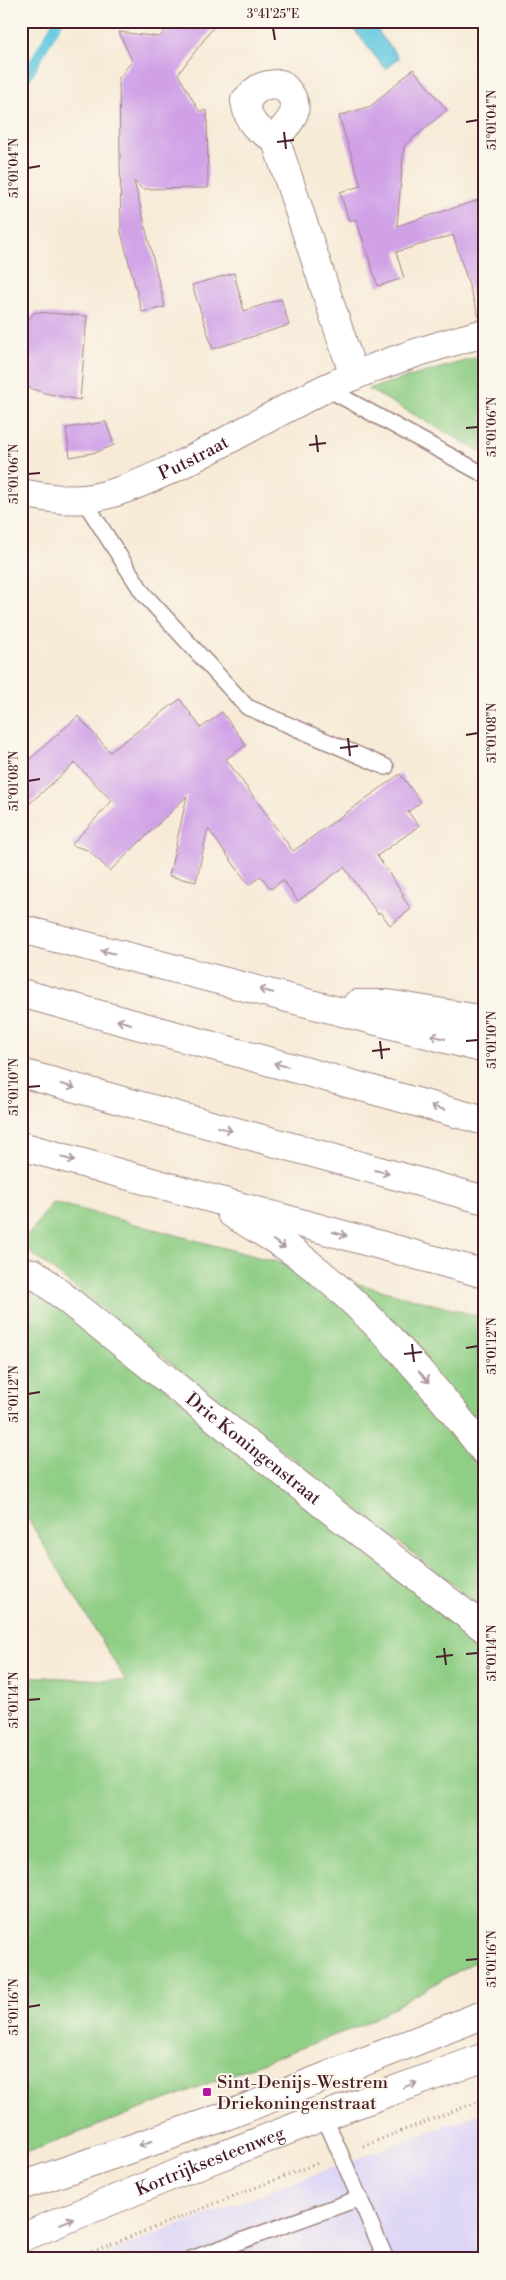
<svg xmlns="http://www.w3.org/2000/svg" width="506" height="2280" viewBox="0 0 506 2280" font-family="'Libre Bodoni',serif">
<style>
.built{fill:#ddd5f6}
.green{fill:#8fce85;stroke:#6c7658}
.water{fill:#62c8df;stroke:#567485}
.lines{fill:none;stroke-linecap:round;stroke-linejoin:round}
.stream{stroke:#62c8df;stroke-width:10}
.building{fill:#d0a1e7}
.lane-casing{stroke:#a08582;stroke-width:18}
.street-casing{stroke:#a08582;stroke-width:30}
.primary-casing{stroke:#a08582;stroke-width:30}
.highway-casing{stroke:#a08582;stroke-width:30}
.path{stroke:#a08582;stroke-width:3;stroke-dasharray:1 4;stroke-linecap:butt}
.lane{stroke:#fff;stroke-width:15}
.street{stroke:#fff;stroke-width:28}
.primary{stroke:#fff;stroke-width:28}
.highway{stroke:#fff;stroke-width:28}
.oneway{stroke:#ae9aa0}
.ticks{fill:none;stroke:#4a1f2b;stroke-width:2}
.poi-dot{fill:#b5179e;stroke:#fbf7ec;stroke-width:2}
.labels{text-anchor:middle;stroke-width:4;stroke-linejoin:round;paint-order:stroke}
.street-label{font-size:18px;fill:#4a1f2b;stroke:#fbf7ec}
.poi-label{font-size:18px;fill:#4a1f2b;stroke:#fbf7ec;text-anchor:start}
.neatline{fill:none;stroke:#4a1f2b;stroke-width:2}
.ticks-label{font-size:12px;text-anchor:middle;fill:#4a1f2b}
</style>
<rect width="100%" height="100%" fill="#fbf7ec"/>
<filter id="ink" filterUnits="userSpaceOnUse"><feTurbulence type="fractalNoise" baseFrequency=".02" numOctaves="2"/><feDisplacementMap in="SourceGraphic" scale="10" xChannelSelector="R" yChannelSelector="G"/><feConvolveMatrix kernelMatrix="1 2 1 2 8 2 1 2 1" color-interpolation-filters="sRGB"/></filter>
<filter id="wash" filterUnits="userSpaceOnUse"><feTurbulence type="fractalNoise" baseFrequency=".0096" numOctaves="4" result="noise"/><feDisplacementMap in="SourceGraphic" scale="20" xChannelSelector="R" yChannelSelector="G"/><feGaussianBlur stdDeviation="1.12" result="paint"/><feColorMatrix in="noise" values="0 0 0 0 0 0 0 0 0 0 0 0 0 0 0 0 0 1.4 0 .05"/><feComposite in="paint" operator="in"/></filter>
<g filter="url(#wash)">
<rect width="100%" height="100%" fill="#f7ebd8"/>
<path class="built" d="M 485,2111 L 485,2259 L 92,2259 L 182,2224 Z"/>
<g class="green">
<path d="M 485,355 L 485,454 L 368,389 Z"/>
<path d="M 53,1202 L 485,1318 L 485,1610 L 21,1245 Z"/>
<path d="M 21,1285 L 37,1286 L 485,1642 L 485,1956 L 364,2024 L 21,2155 L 21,1676 L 126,1681 L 21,1507 Z"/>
</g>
<path class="water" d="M 362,21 L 370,21 L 399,58 L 385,69 L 353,28 Z"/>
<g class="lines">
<path class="stream" d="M 21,86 L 58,21"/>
</g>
<g id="blocks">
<g class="building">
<path d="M 171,21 L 218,21 L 178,74 L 199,111 L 207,111 L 208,188 L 142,189 L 134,181 L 165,307 L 142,312 L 121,232 L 119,78 L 132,61 L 119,32 L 160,37 Z"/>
<path d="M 413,69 L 447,110 L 404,146 L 397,226 L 485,198 L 485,316 L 479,317 L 453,235 L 396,252 L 404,278 L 378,286 L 356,219 L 349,221 L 340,192 L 361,186 L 339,116 L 371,106 Z"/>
<path d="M 234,273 L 244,311 L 281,299 L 289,325 L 213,349 L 192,285 Z"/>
<path d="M 35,312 L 87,316 L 80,400 L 44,393 L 21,385 L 21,328 Z"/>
<path d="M 106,422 L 114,445 L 97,452 L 70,457 L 66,428 Z"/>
<path d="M 180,699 L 201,728 L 222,712 L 246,745 L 226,759 L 293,851 L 400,774 L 421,802 L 408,812 L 419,826 L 377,856 L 404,895 L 402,896 L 411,909 L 390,925 L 380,912 L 378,914 L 344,867 L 298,901 L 283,880 L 271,889 L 261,876 L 249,885 L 208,829 L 196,882 L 169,876 L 187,796 L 110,871 L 88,850 L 71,845 L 112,801 L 75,763 L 21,811 L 21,767 L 78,716 L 110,752 Z"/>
</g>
</g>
</g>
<g filter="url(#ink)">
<use href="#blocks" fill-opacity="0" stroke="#a08582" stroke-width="1"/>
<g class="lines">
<defs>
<g id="lane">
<path d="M 326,388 L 485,475"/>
<path d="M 83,499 L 143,593 L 247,707 L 386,767"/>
<path d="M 324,2116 L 386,2259"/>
<path d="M 191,2259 L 360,2198"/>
</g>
<g id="street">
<path d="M 275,138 C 255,129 249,124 245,101 C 258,87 262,84 281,84 C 305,106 294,118 275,138 L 354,376"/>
<path id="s1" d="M 21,493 C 42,497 64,501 85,499 C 117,495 145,481 174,468 C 225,443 273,414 324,389 C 375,365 430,347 485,333"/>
<path id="s2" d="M 21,1272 L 34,1273 L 324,1505 L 485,1629"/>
</g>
<g id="primary">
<path d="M 21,2186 L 218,2119 L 485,2014"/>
<path id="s3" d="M 21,2238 L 188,2169 L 324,2116 L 485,2057"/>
</g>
<g id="highway">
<path d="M 21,929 L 485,1049"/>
<path d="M 21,993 L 485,1121"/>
<path d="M 357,1004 L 388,1004 L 485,1020"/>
<path d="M 21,1073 L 485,1200"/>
<path d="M 21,1146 L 485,1274"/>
<path d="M 231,1213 C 254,1228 280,1241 302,1258 C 372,1312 431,1382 485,1452"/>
</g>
</defs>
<use href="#lane" class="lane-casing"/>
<use href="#street" class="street-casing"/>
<use href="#primary" class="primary-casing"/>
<use href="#highway" class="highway-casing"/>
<g class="path">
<path d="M 363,2146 L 485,2099"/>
<path d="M 74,2259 L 318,2163"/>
</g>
<use href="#lane" class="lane"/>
<use href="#street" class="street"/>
<use href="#primary" class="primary"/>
<use href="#highway" class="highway"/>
</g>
<defs><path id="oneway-shaft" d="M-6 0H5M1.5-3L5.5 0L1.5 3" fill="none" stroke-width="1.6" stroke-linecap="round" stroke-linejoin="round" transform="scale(1.25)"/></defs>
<g class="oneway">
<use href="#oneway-shaft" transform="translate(108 952) rotate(-166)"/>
<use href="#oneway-shaft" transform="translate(266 991) rotate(-166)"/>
<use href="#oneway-shaft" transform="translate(124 1022) rotate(-165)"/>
<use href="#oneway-shaft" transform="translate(438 1037) rotate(-165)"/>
<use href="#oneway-shaft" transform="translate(281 1065) rotate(-165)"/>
<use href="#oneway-shaft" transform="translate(68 1086) rotate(15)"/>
<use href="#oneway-shaft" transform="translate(438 1108) rotate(-165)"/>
<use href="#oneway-shaft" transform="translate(225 1129) rotate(15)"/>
<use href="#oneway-shaft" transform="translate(68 1159) rotate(16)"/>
<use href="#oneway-shaft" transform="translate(382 1172) rotate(15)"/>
<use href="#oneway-shaft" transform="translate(340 1234) rotate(15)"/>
<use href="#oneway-shaft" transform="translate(279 1244) rotate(32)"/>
<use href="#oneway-shaft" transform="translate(424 1377) rotate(49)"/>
<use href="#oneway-shaft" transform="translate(410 2085) rotate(-20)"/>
<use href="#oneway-shaft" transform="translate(146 2143) rotate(161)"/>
<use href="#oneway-shaft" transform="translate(67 2221) rotate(-23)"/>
</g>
</g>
<path class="ticks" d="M 273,28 L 275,40M 466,122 L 478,120M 284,132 L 286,149M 277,142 L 294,140M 28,168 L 40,166M 466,428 L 478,427M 316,435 L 318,452M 309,445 L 326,443M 28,474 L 40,473M 466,735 L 478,733M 348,738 L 350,756M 340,748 L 358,746M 28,781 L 40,779M 380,1041 L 382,1059M 466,1041 L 478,1040M 372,1051 L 390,1049M 28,1087 L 40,1086M 412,1344 L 414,1362M 466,1348 L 478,1346M 404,1354 L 422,1352M 28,1394 L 40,1392M 444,1648 L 446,1665M 466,1654 L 478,1653M 436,1657 L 453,1655M 28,1700 L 40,1699M 466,1960 L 478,1959M 28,2007 L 40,2005"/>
<rect class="poi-dot" x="202" y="2087" width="10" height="10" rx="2.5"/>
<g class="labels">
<g class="street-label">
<text dy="6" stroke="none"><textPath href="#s1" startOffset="181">Putstraat</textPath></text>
<text dy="6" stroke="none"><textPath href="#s2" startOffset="294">Drie Koningenstraat</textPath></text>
<text dy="6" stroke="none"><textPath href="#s3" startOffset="204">Kortrijksesteenweg</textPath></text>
</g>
<g class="poi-label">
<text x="217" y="2088">Sint-Denijs-Westrem<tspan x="217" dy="21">Driekoningenstraat</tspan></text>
</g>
</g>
<rect width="506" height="2280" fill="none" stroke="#fbf7ec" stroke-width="55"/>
<rect x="28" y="28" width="450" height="2224" class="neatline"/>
<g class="ticks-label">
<text x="273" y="18">3°41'25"E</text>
<text transform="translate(492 120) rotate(-90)" y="4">51°01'04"N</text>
<text transform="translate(14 168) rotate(-90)" y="4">51°01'04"N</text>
<text transform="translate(492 427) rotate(-90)" y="4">51°01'06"N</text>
<text transform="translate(14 474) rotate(-90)" y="4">51°01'06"N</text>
<text transform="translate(492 733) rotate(-90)" y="4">51°01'08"N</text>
<text transform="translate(14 781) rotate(-90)" y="4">51°01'08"N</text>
<text transform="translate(492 1040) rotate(-90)" y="4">51°01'10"N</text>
<text transform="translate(14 1087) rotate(-90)" y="4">51°01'10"N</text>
<text transform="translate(492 1346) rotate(-90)" y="4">51°01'12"N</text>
<text transform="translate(14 1394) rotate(-90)" y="4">51°01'12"N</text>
<text transform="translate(492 1653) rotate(-90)" y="4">51°01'14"N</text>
<text transform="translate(14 1700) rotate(-90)" y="4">51°01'14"N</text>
<text transform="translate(492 1959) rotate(-90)" y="4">51°01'16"N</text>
<text transform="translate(14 2007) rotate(-90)" y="4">51°01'16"N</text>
</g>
</svg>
